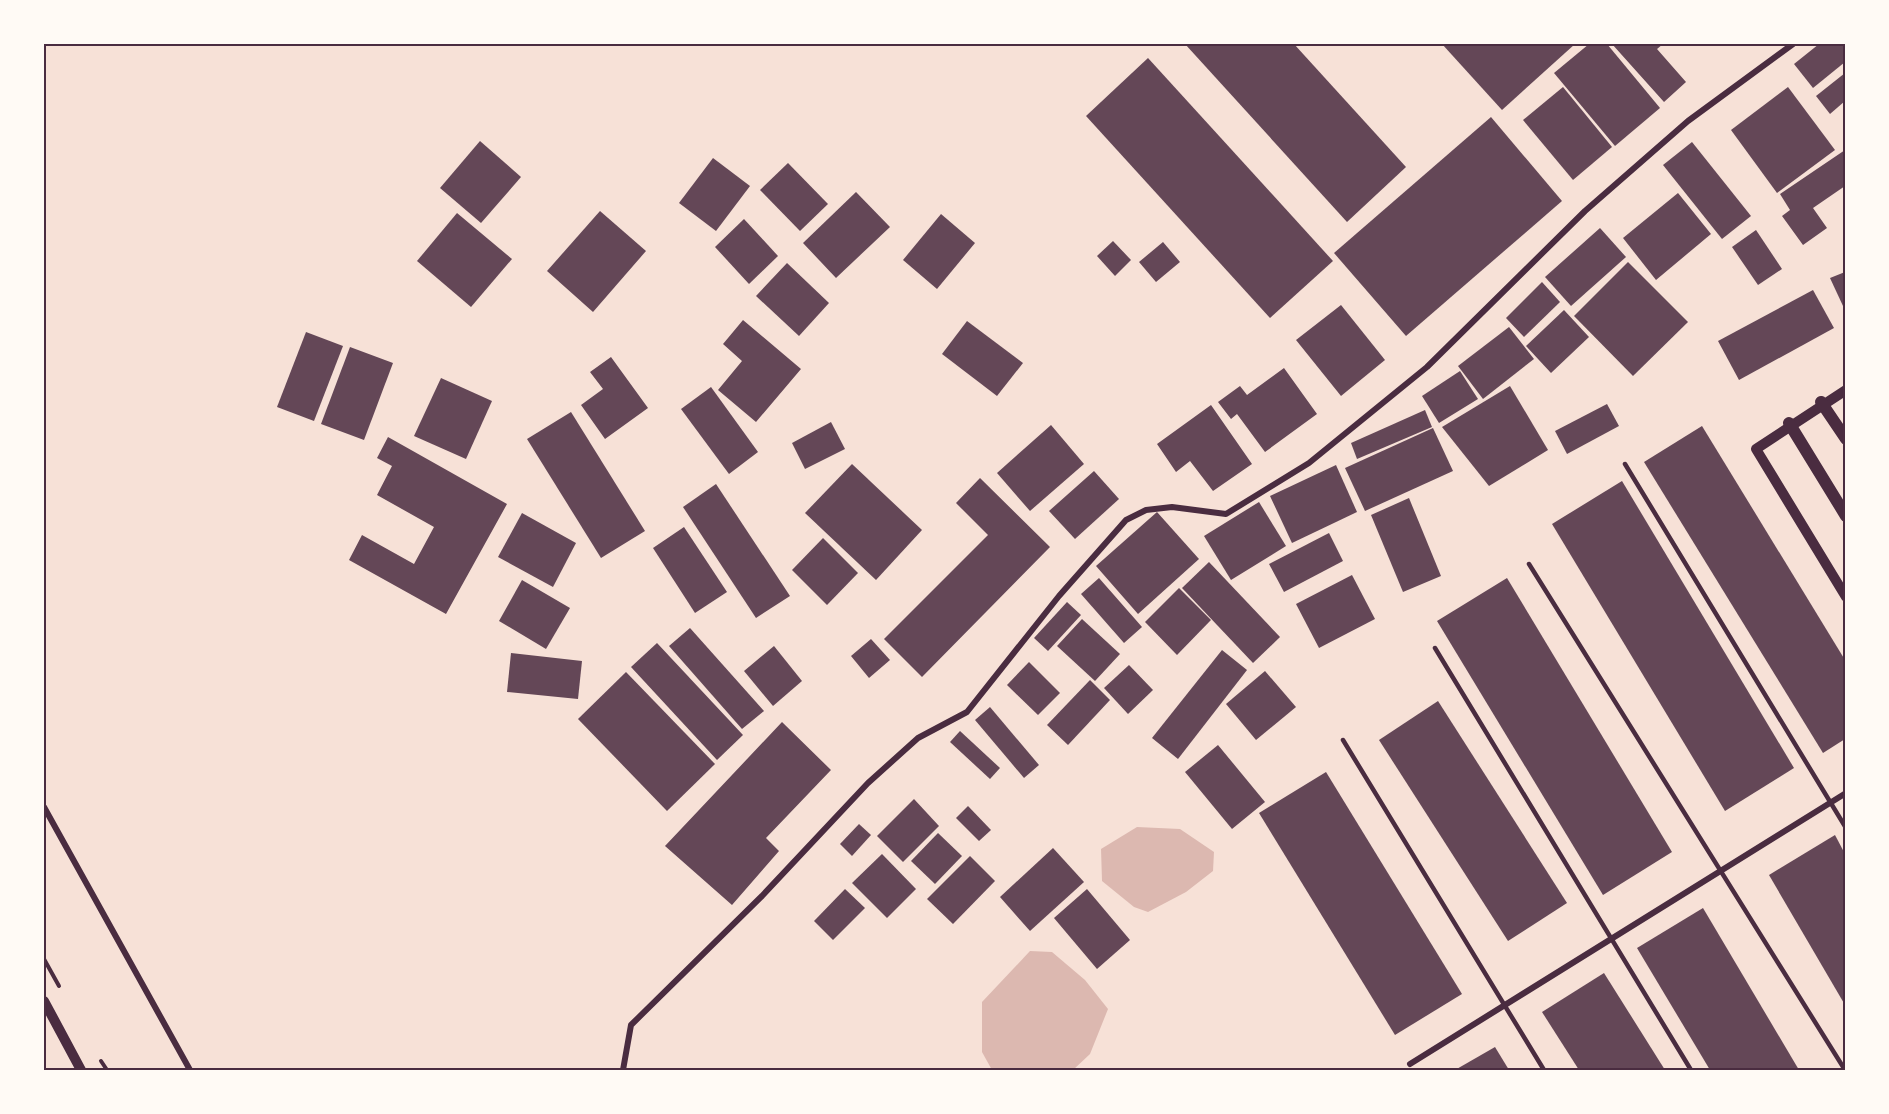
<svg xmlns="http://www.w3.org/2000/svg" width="1889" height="1114" viewBox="0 0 1889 1114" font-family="'Fira Sans',sans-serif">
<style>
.water{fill:#dcb8b0}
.building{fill:#644757}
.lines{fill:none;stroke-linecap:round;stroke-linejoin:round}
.path{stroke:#4a2c40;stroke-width:4}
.service{stroke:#4a2c40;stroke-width:4.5}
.minor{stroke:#4a2c40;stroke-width:6}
.tertiary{stroke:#4a2c40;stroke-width:10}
.secondary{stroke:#4a2c40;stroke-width:12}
.neatline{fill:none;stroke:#4a2c40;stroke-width:2}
</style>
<rect width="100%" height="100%" fill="#f7e1d7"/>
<g class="water">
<path d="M 1137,827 L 1180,829 L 1214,852 L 1213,871 L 1186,892 L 1148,912 L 1134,907 L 1102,881 L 1101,849 Z"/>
<path d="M 1030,951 L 1052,952 L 1085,980 L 1108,1009 L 1090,1054 L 1073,1070 L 992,1070 L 982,1052 L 982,1002 Z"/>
</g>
<g class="building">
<path d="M 1185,44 L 1294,44 L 1406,167 L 1347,222 Z"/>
<path d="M 1442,44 L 1575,44 L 1502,110 Z"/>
<path d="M 1589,44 L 1607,44 L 1660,108 L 1615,146 L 1554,73 Z"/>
<path d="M 1612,44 L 1663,44 L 1657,49 L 1686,82 L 1664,102 Z"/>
<path d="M 1819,44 L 1845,44 L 1845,62 L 1813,88 L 1794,64 Z"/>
<path d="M 1148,58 L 1333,261 L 1270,318 L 1086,116 Z"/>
<path d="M 1845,73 L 1845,101 L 1830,114 L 1816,96 Z"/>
<path d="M 1563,87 L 1612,147 L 1573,180 L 1523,120 Z"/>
<path d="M 1788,87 L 1835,150 L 1777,193 L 1731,130 Z"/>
<path d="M 1491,117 L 1562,201 L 1406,336 L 1334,253 Z"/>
<path d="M 480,141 L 521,177 L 481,223 L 440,188 Z"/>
<path d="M 1692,142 L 1751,216 L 1722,239 L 1663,165 Z"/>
<path d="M 1845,150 L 1845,186 L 1813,208 L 1827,228 L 1803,245 L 1782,216 L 1790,210 L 1780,194 Z"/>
<path d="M 713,158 L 750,186 L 716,231 L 679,203 Z"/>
<path d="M 788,163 L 828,204 L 800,231 L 760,190 Z"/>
<path d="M 856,192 L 890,227 L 836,278 L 803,243 Z"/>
<path d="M 1678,193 L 1711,234 L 1656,280 L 1623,238 Z"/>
<path d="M 600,211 L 646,251 L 593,312 L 547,271 Z"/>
<path d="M 457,213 L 512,259 L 471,307 L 417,261 Z"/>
<path d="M 941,214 L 975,243 L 937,289 L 903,260 Z"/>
<path d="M 744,219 L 778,256 L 749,284 L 715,247 Z"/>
<path d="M 1600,228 L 1626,257 L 1571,306 L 1545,277 Z"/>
<path d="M 1756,230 L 1782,269 L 1758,285 L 1732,247 Z"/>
<path d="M 1113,241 L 1131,260 L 1115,276 L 1097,256 Z"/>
<path d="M 1163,242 L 1180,262 L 1156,282 L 1139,262 Z"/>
<path d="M 1628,262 L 1688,322 L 1633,376 L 1574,316 Z"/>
<path d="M 787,263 L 829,303 L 799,336 L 756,296 Z"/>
<path d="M 1845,272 L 1845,305 L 1843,306 L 1830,278 Z"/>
<path d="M 1542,282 L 1560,302 L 1524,337 L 1506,318 Z"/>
<path d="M 1813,290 L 1834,328 L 1739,380 L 1718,341 Z"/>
<path d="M 1341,305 L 1385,360 L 1341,396 L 1296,340 Z"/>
<path d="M 1564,310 L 1589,337 L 1551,373 L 1526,346 Z"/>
<path d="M 743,320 L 801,369 L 756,422 L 718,390 L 742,361 L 723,344 Z"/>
<path d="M 967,321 L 1023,363 L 997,396 L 942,354 Z"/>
<path d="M 1509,327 L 1534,359 L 1483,399 L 1458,366 Z"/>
<path d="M 306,332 L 343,346 L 314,421 L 277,407 Z"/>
<path d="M 350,347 L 393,363 L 364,440 L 321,424 Z"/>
<path d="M 611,357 L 648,408 L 605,439 L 581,405 L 603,389 L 590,372 Z"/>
<path d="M 1284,368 L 1317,414 L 1265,452 L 1237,414 L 1231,419 L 1218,402 L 1240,386 L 1247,395 Z"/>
<path d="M 1460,371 L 1478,399 L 1439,423 L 1422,396 Z"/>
<path d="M 441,378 L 492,401 L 466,459 L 414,436 Z"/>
<path d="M 1510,386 L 1548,450 L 1489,486 L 1442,427 Z"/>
<path d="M 711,387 L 758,452 L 729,474 L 681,409 Z"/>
<path d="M 1607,404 L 1619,426 L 1567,454 L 1555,431 Z"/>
<path d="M 1211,405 L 1252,464 L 1213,491 L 1190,461 L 1176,472 L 1157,444 Z"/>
<path d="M 1425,410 L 1432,427 L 1357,459 L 1351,443 Z"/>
<path d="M 571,412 L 645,531 L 601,558 L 527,439 Z"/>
<path d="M 831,422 L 845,449 L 805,469 L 792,443 Z"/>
<path d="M 1051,425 L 1084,464 L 1030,511 L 997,473 Z"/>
<path d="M 1702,426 L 1845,660 L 1845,739 L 1823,753 L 1644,462 Z"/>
<path d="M 1433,428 L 1453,471 L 1365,511 L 1345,468 Z"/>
<path d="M 388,437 L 507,504 L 446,614 L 349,560 L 362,535 L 414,564 L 434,527 L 377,495 L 392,466 L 377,458 Z"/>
<path d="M 852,464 L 922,530 L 876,580 L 805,513 Z"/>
<path d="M 1336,465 L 1357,512 L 1292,543 L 1270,496 Z"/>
<path d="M 1094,471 L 1119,499 L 1075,539 L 1049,511 Z"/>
<path d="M 980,478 L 1050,547 L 922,677 L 884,639 L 988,535 L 956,503 Z"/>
<path d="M 1622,481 L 1794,768 L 1725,811 L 1552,524 Z"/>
<path d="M 716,484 L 790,596 L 756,618 L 683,507 Z"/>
<path d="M 1409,498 L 1441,576 L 1403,592 L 1371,515 Z"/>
<path d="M 1259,502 L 1286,546 L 1231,580 L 1204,536 Z"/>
<path d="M 1157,512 L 1199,559 L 1138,614 L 1096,566 Z"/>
<path d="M 522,513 L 576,543 L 553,587 L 498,557 Z"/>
<path d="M 684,527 L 727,592 L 695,613 L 653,548 Z"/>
<path d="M 1329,533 L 1343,561 L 1284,592 L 1269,564 Z"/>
<path d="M 823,538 L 858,573 L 827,605 L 792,570 Z"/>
<path d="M 1209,562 L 1280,637 L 1253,663 L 1182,588 Z"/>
<path d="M 1352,575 L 1375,619 L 1319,648 L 1296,604 Z"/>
<path d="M 1099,578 L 1142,627 L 1124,643 L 1081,594 Z"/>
<path d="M 1507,578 L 1672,852 L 1603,895 L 1437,621 Z"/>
<path d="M 522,580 L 570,608 L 546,649 L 499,621 Z"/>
<path d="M 1179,588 L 1211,620 L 1177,655 L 1145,622 Z"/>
<path d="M 1067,602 L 1081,615 L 1048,651 L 1034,638 Z"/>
<path d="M 1082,619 L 1120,654 L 1095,681 L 1057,646 Z"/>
<path d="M 690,628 L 764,711 L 742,729 L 669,646 Z"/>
<path d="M 871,639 L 890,660 L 869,678 L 851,656 Z"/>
<path d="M 657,643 L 743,735 L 717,760 L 631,667 Z"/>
<path d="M 774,646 L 802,681 L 773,706 L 744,671 Z"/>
<path d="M 1222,650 L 1247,670 L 1178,759 L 1152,738 Z"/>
<path d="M 511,653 L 582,661 L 578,699 L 507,692 Z"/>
<path d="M 1029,662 L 1060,693 L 1038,715 L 1007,685 Z"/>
<path d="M 1129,665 L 1153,690 L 1128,714 L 1104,688 Z"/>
<path d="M 1265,671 L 1296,707 L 1256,740 L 1226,704 Z"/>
<path d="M 626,672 L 715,764 L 667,811 L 578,719 Z"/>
<path d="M 1090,680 L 1110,700 L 1068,745 L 1047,725 Z"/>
<path d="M 1438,701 L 1567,903 L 1508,941 L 1379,740 Z"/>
<path d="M 990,707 L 1039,765 L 1024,778 L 975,720 Z"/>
<path d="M 782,722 L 831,770 L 766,838 L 779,851 L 732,905 L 665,846 Z"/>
<path d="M 960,731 L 1000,768 L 990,779 L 950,742 Z"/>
<path d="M 1218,745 L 1265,802 L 1232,829 L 1185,772 Z"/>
<path d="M 1326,772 L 1462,994 L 1395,1035 L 1259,813 Z"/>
<path d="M 914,799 L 939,826 L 903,862 L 877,836 Z"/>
<path d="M 968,806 L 991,830 L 979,841 L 956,818 Z"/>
<path d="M 859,824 L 871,835 L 852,856 L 840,844 Z"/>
<path d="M 938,833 L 962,856 L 935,884 L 911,861 Z"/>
<path d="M 1835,835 L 1845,854 L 1845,1005 L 1769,875 Z"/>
<path d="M 1053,848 L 1084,882 L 1030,931 L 1000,897 Z"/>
<path d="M 882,854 L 916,889 L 887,918 L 852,883 Z"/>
<path d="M 970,856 L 995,881 L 953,924 L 927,899 Z"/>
<path d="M 845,889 L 865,908 L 833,940 L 814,921 Z"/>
<path d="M 1087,889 L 1130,940 L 1097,969 L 1054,918 Z"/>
<path d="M 1703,908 L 1799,1070 L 1710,1070 L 1637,948 Z"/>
<path d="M 1604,973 L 1665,1070 L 1579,1070 L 1542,1012 Z"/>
<path d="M 1495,1047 L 1509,1070 L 1455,1070 Z"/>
</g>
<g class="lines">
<g class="path">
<path d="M 44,959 L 59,986"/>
<path d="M 101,1061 L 107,1070"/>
</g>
<g class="service">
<path d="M 1625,464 L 1846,828"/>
<path d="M 1529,564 L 1845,1070"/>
<path d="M 1435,648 L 1691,1070"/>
<path d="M 1343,740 L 1544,1070"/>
</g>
<g class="minor">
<path d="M 44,807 L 190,1070"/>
<path d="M 1410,1064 L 1846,793"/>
<path d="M 623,1070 L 631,1025 L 762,896 L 868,783 L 918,738 L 967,712 L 1059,596 L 1126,520 L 1146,510 L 1172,507 L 1226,514 L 1309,463 L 1427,367 L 1585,211 L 1688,121 L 1793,44"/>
</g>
<g class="tertiary">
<path d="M 1846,390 L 1756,449 L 1846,597"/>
<path d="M 44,1001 L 81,1070"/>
</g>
<g class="secondary">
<path d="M 1821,402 L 1846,439"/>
<path d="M 1789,423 L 1846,516"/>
</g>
</g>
<rect width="1889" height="1114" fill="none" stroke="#fffaf5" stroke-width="90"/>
<rect x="45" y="45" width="1799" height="1024" class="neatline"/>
</svg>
